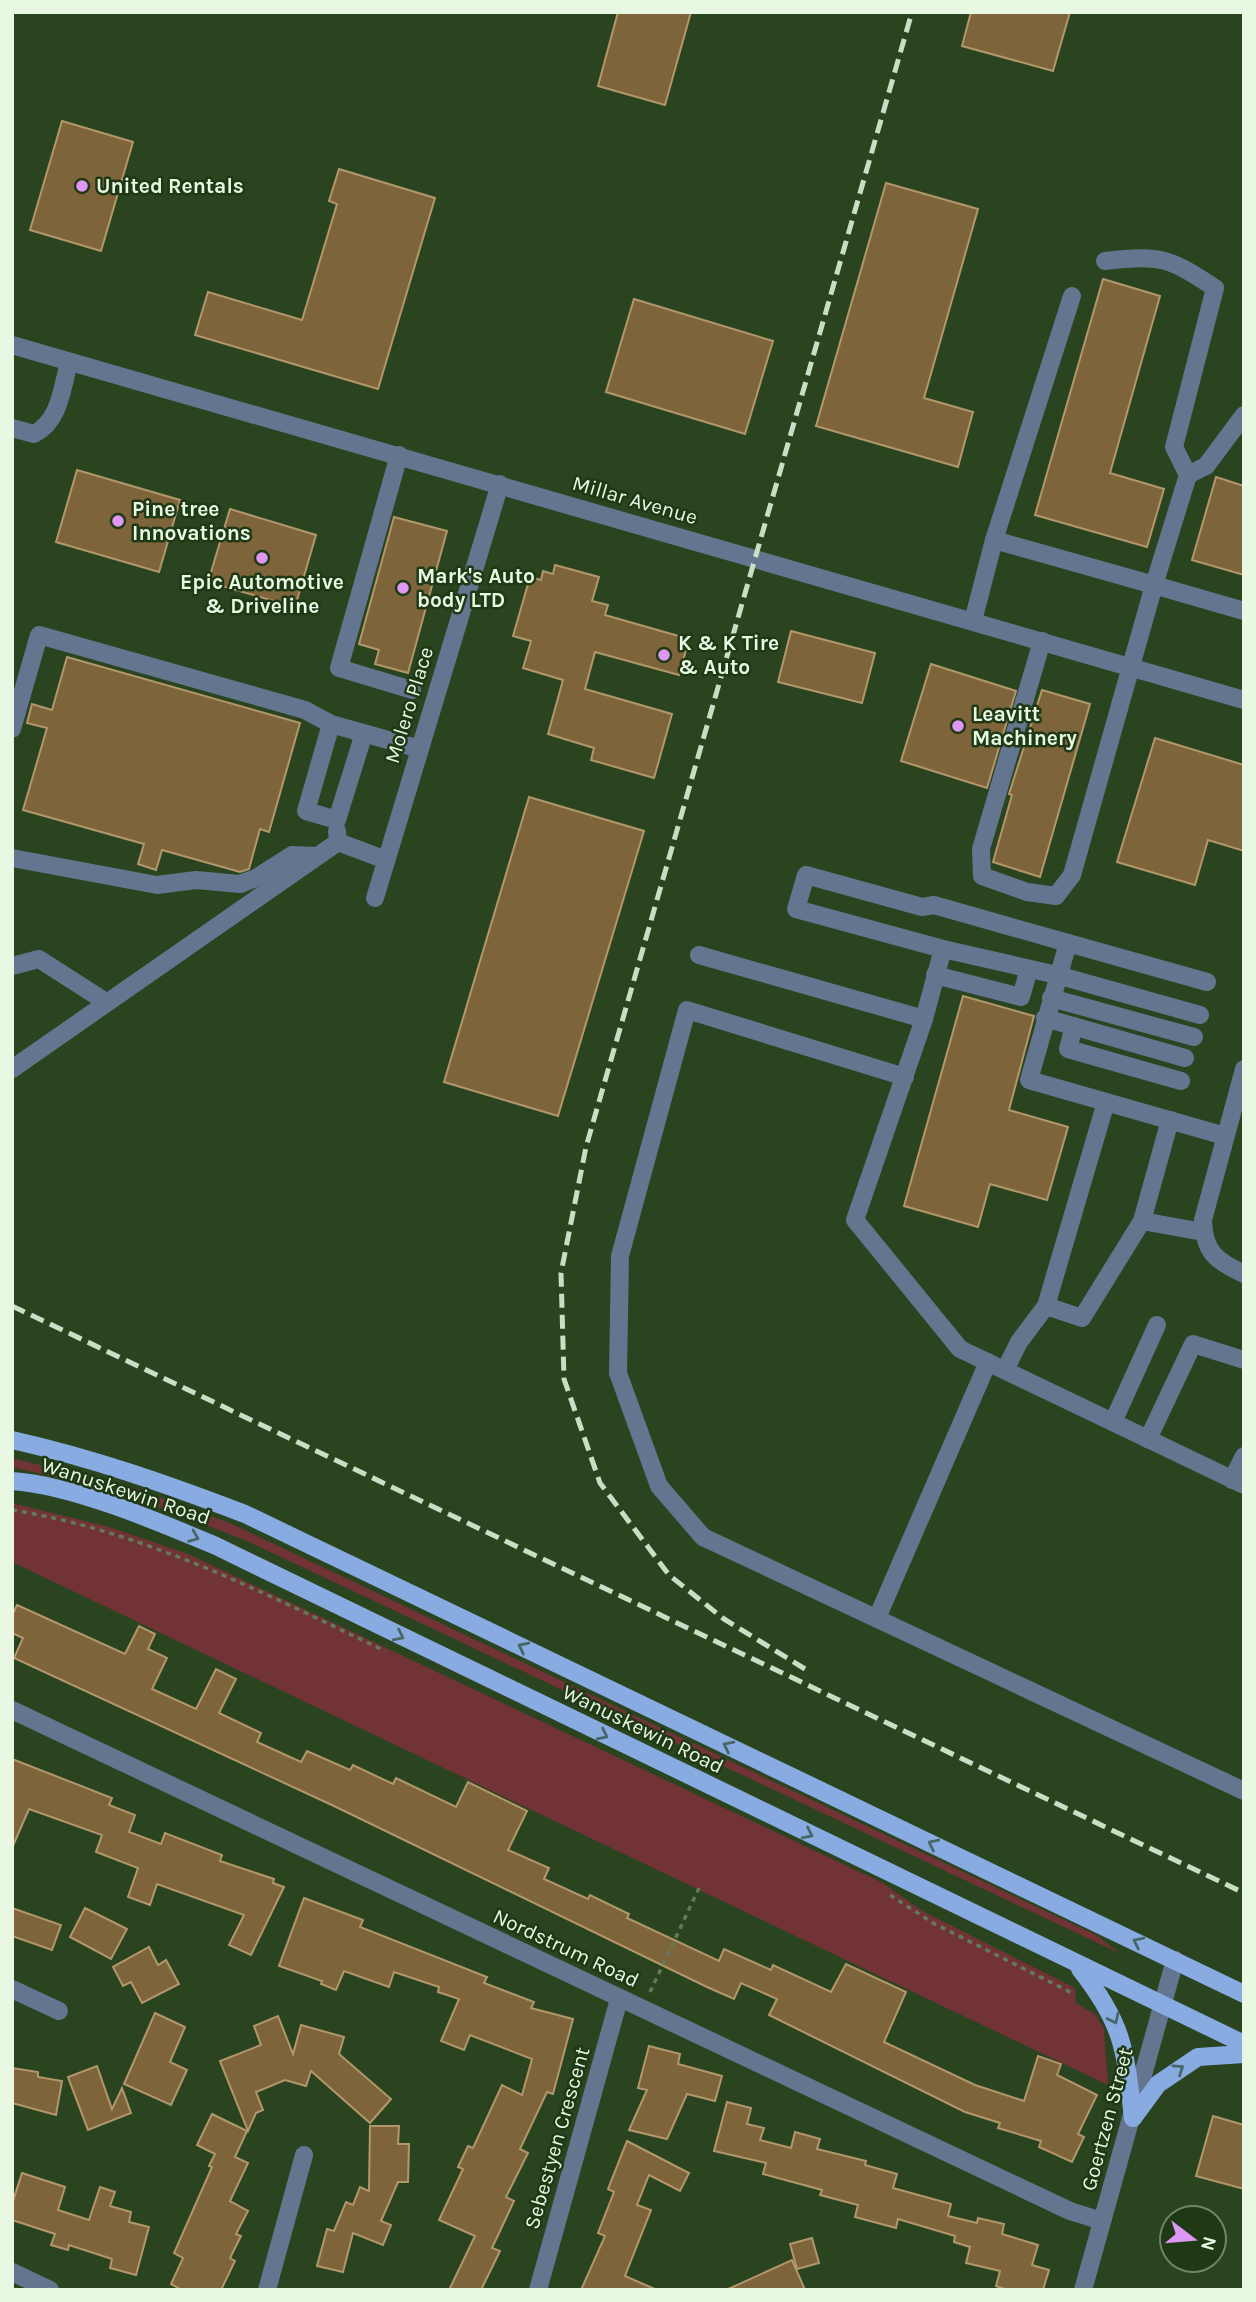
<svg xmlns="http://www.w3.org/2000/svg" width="1256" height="2302" viewBox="0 0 1256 2302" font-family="Karla,sans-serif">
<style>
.green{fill:#713336}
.building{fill:#7e643a;stroke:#b3976c;stroke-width:2}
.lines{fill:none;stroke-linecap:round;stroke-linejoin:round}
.path{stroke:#637a5a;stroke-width:3.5;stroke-dasharray:5 5;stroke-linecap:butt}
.minor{stroke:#63758f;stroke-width:18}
.major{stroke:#88ace2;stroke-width:18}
.rail{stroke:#ccddc5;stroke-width:5;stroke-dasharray:14 7;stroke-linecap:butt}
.oneway{stroke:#496767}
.poi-dot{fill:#de98f3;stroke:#1f3915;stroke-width:2.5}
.labels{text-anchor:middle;stroke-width:5;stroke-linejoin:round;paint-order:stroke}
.poi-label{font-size:21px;font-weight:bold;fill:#e8f8e2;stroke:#1f3915;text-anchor:start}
.street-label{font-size:21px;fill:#e8f8e2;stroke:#1f3915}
</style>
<rect width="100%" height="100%" fill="#29441f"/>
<g class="green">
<path d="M 12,1458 L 138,1489 L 232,1524 L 1098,1936 L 1119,1953 L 245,1540 L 121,1493 L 12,1467 Z"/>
<path d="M 12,1503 L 109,1527 L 188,1554 L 883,1883 L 922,1911 L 1075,1988 L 1076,2003 L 1096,2015 L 1104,2029 L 1108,2085 L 12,1562 Z"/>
</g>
<g class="building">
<path d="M 618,12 L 691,12 L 665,105 L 598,86 Z"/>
<path d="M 971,12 L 1070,12 L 1053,71 L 962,46 Z"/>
<path d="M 62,121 L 133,142 L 101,251 L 30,230 Z"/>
<path d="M 339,169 L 435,198 L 378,389 L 195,335 L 208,292 L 302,320 L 337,204 L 329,201 Z"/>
<path d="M 886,183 L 978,209 L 924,398 L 973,412 L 958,467 L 816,426 Z"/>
<path d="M 1103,279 L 1160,296 L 1110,473 L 1164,489 L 1147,547 L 1035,515 Z"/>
<path d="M 634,299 L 773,341 L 745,434 L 606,392 Z"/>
<path d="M 77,470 L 180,500 L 159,572 L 56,542 Z"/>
<path d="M 1216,477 L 1244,486 L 1244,575 L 1192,560 Z"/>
<path d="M 230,509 L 316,535 L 295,607 L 208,582 Z"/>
<path d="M 394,517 L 447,531 L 408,673 L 375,664 L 379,650 L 359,644 Z"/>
<path d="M 555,565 L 599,577 L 592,601 L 608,605 L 605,615 L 689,639 L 679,675 L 595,652 L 585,689 L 672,714 L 654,778 L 591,760 L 594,748 L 548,734 L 563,680 L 523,668 L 531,641 L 513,636 L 530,577 L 541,580 L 543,571 L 553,574 Z"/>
<path d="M 791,631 L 875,653 L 862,703 L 778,682 Z"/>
<path d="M 67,657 L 300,723 L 269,832 L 260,829 L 249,869 L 240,872 L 162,850 L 156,870 L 138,864 L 144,844 L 23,810 L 47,728 L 27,723 L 32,704 L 52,710 Z"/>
<path d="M 931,664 L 1016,691 L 987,788 L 901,761 Z"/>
<path d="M 1042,690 L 1090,704 L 1040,877 L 993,862 L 1012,795 L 1009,794 Z"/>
<path d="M 1155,738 L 1244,765 L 1244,851 L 1208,840 L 1195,885 L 1117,862 Z"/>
<path d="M 529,797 L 644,831 L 558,1116 L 444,1082 Z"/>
<path d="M 963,996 L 1034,1016 L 1009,1110 L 1068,1127 L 1047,1200 L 990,1184 L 978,1227 L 904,1206 Z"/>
<path d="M 17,1605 L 125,1654 L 139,1626 L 155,1634 L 148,1649 L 167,1658 L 152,1689 L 196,1709 L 216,1669 L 236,1679 L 219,1713 L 261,1733 L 257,1742 L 301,1762 L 307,1751 L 350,1770 L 353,1765 L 393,1784 L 396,1778 L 456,1807 L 468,1782 L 527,1811 L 508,1850 L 549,1868 L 544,1879 L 588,1899 L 590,1895 L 629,1914 L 627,1918 L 719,1961 L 724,1949 L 771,1970 L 773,1965 L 831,1992 L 846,1964 L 906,1992 L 884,2042 L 975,2085 L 1024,2101 L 1038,2056 L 1061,2064 L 1057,2075 L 1097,2095 L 1078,2134 L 1084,2137 L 1072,2162 L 1039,2147 L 1041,2141 L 998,2128 L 1000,2123 L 965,2112 L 769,2015 L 777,1999 L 741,1983 L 734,1999 L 707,1987 L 334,1806 L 14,1658 L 23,1638 L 12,1633 L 12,1616 Z"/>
<path d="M 12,1759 L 112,1798 L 109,1805 L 135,1815 L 129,1832 L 161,1844 L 165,1833 L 222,1855 L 220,1861 L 274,1879 L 273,1883 L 284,1887 L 251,1955 L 229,1945 L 244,1915 L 157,1884 L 150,1905 L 128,1897 L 138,1868 L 96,1852 L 102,1835 L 29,1809 L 12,1848 Z"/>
<path d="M 304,1898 L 363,1920 L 360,1927 L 487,1977 L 484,1983 L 534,2002 L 531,2008 L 573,2019 L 553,2094 L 547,2092 L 520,2149 L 528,2153 L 506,2197 L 514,2201 L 492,2248 L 500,2251 L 481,2290 L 449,2290 L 475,2236 L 439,2220 L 463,2169 L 458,2167 L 468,2146 L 473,2148 L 502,2085 L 522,2095 L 532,2059 L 470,2035 L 464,2050 L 441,2041 L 459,1999 L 438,1992 L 439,1987 L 394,1972 L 389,1987 L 344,1971 L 336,1990 L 321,1984 L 322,1981 L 279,1966 Z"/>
<path d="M 12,1908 L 61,1925 L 52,1950 L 12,1936 Z"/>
<path d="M 85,1908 L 127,1929 L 111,1959 L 70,1937 Z"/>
<path d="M 149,1947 L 158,1965 L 166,1960 L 179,1984 L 142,2003 L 131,1982 L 123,1986 L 113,1967 Z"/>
<path d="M 155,2013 L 185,2027 L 170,2062 L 187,2070 L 171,2105 L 124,2084 Z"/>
<path d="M 278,2016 L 293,2054 L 301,2025 L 344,2037 L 339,2054 L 391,2099 L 370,2123 L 311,2071 L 306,2086 L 285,2080 L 256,2092 L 263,2110 L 256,2113 L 248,2131 L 220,2061 L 261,2045 L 254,2026 Z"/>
<path d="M 649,2046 L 680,2054 L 678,2064 L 722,2076 L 715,2101 L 687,2094 L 667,2139 L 629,2130 L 647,2090 L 638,2088 Z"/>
<path d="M 97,2066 L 112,2109 L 122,2088 L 131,2113 L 88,2130 L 68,2077 Z"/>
<path d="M 12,2068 L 38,2072 L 38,2077 L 62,2081 L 56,2115 L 12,2103 Z"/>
<path d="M 727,2102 L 751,2108 L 747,2124 L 764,2128 L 760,2140 L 791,2148 L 795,2132 L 820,2139 L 817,2149 L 866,2161 L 865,2165 L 897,2174 L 893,2188 L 951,2204 L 948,2216 L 977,2223 L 978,2218 L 1004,2224 L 1002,2234 L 1038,2245 L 1032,2265 L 1049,2270 L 1043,2290 L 1008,2290 L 996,2286 L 1000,2271 L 966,2263 L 970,2247 L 954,2242 L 955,2236 L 898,2219 L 896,2228 L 855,2217 L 858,2205 L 820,2195 L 822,2190 L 763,2174 L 766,2163 L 714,2151 Z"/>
<path d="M 212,2114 L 247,2131 L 235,2157 L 248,2163 L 230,2201 L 248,2211 L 236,2234 L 241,2236 L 230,2258 L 235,2261 L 221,2290 L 182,2290 L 171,2284 L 183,2258 L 174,2253 L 212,2167 L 209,2166 L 215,2154 L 197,2145 Z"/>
<path d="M 1213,2116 L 1244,2125 L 1244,2189 L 1196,2176 Z"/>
<path d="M 370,2126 L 399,2126 L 398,2144 L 409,2144 L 408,2182 L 398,2182 L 381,2221 L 391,2225 L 383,2245 L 353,2233 L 343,2272 L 317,2266 L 327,2229 L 334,2231 L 346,2202 L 353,2205 L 360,2187 L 369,2191 Z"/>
<path d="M 627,2141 L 689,2173 L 680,2191 L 649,2175 L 637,2205 L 651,2210 L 625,2276 L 657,2290 L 581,2290 L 605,2236 L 598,2233 L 614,2192 L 608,2189 Z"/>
<path d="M 22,2173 L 65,2187 L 58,2210 L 89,2220 L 100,2187 L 115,2192 L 110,2206 L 131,2212 L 129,2222 L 149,2227 L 136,2275 L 110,2268 L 112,2259 L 69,2245 L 68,2250 L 51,2245 L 55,2234 L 12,2220 L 12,2204 Z"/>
<path d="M 812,2238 L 819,2263 L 797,2269 L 790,2244 Z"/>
<path d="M 792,2260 L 805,2290 L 726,2290 Z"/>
</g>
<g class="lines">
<g class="path">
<path d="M 12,1510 C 144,1531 266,1594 385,1651"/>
<path d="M 890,1895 L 933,1923 L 1074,1994"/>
<path d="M 650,1992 L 700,1886"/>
</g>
<g class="minor">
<path d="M 12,345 L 1244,700"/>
<path d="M 12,428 L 34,434 C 60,421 62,388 69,362"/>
<path d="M 399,455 L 339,668 L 412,690"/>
<path d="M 1188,475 L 1206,466 L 1244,415"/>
<path d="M 994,540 L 1072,296"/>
<path d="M 973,621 L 994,540 L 1154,585 L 1188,475 L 1174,447 L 1215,288 C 1168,257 1161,255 1105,261"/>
<path d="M 1042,641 L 981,849 L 982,876 L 1027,892 L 1056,896 L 1072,875 L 1154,585 L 1244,611"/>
<path d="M 12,729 L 39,635 L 305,710 L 331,724"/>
<path d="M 364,733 L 337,820 L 306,811 L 331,724 L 420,749"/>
<path d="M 337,831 L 338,842 L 386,860"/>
<path d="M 12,858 L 157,885 L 196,880 L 240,884 L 256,878 L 292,855 L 317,856"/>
<path d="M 375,898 L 500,484"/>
<path d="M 1068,943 L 934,905 L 922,907 L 806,875 L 796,909 L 943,949 L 924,1019 L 855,1220 L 960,1349 L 1244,1485"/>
<path d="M 943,949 L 1057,975 L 1200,1015"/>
<path d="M 699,955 L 924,1019"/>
<path d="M 12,966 L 39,959 L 106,1002"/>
<path d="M 935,975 L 1021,997 L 1029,969"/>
<path d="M 1207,982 L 1068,943 L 1029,1080 L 1225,1136"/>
<path d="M 1051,998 L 1194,1037"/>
<path d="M 1045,1018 L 1185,1058"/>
<path d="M 1074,1026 L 1068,1049 L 1181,1081"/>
<path d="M 12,1069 L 338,842"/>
<path d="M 1244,1069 L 1203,1220 C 1204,1252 1216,1261 1244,1274"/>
<path d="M 905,1077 L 687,1010 L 620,1256 L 618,1373 L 659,1486 L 703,1537 L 1244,1791"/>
<path d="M 1106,1102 L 1046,1306 L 1082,1318 L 1142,1221 L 1203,1232"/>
<path d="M 1142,1221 L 1170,1120"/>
<path d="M 1005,1370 L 1019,1342 L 1046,1306"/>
<path d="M 1113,1422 L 1157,1325"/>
<path d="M 1148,1439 L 1193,1344 L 1244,1360"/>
<path d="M 1232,1480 L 1244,1456"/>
<path d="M 877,1618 L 988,1362"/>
<path d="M 12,1710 L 1070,2211 L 1102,2221"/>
<path d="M 12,1989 L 59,2011"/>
<path d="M 12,2272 L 50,2290"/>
<path d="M 267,2290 L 304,2155"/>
<path d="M 538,2290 L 619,1999"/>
<path d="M 1083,2290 L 1175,1960"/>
</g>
<g class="major">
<path d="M 12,1440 C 93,1458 169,1485 245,1514 L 1244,1994"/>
<path d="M 12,1481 C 72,1485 159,1522 216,1546 L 1244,2044"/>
<path d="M 1080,1969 C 1124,2025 1125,2049 1133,2118"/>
<path d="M 1133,2118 L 1158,2084 L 1198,2057 L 1244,2054"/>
</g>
<g class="rail">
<path d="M 12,1306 L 1244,1893"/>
<path d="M 805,1669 L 724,1619 L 669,1575 L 600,1483 L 564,1379 L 561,1273 L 586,1147 L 912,12"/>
</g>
</g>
<defs><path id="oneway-chevron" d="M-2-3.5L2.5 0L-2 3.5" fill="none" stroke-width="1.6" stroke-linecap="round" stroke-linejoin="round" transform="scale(1.75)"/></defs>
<g class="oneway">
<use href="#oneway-chevron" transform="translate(194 1537) rotate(22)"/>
<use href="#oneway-chevron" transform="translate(399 1636) rotate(26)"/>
<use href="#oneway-chevron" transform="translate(523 1647) rotate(-154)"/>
<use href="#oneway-chevron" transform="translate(603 1735) rotate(26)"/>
<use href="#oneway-chevron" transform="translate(728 1746) rotate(-154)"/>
<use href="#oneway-chevron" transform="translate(808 1834) rotate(26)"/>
<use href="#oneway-chevron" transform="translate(933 1844) rotate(-154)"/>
<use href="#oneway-chevron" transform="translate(1138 1942) rotate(-154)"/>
<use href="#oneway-chevron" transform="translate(1114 2019) rotate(65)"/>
<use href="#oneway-chevron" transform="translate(1179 2069) rotate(-34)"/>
</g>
<g class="poi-dot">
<circle cx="82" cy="186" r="7"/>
<circle cx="118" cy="521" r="7"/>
<circle cx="262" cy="558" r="7"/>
<circle cx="403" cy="588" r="7"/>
<circle cx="664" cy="655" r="7"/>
<circle cx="958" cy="726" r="7"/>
</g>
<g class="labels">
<g class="poi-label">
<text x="96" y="193">United Rentals</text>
<text x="132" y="516">Pine tree<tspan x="132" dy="24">Innovations</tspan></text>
<text x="417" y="583">Mark's Auto<tspan x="417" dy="24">body LTD</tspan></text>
<text x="262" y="589" text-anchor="middle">Epic Automotive<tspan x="262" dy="24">&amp; Driveline</tspan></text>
<text x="678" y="650">K &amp; K Tire<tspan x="678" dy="24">&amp; Auto</tspan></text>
<text x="972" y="721">Leavitt<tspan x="972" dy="24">Machinery</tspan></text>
</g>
<g class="street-label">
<text transform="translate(635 500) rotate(16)" y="7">Millar Avenue</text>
<text transform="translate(409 705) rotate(-73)" y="7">Molero Place</text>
<text transform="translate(126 1491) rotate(18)" y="7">Wanuskewin Road</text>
<text transform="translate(643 1729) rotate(26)" y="7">Wanuskewin Road</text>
<text transform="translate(566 1948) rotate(25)" y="7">Nordstrum Road</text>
<text transform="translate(1107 2119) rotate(-75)" y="7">Goertzen Street</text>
<text transform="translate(557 2138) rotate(-74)" y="7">Sebestyen Crescent</text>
</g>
</g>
<rect width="1256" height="2302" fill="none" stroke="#e8f8e2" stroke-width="28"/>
<g transform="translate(1193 2239) rotate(106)"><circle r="33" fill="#1f3915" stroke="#6f8567" stroke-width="2"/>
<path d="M0-5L12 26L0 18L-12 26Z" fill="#de98f3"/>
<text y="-10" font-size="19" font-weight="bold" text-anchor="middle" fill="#e8f8e2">N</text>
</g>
</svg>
